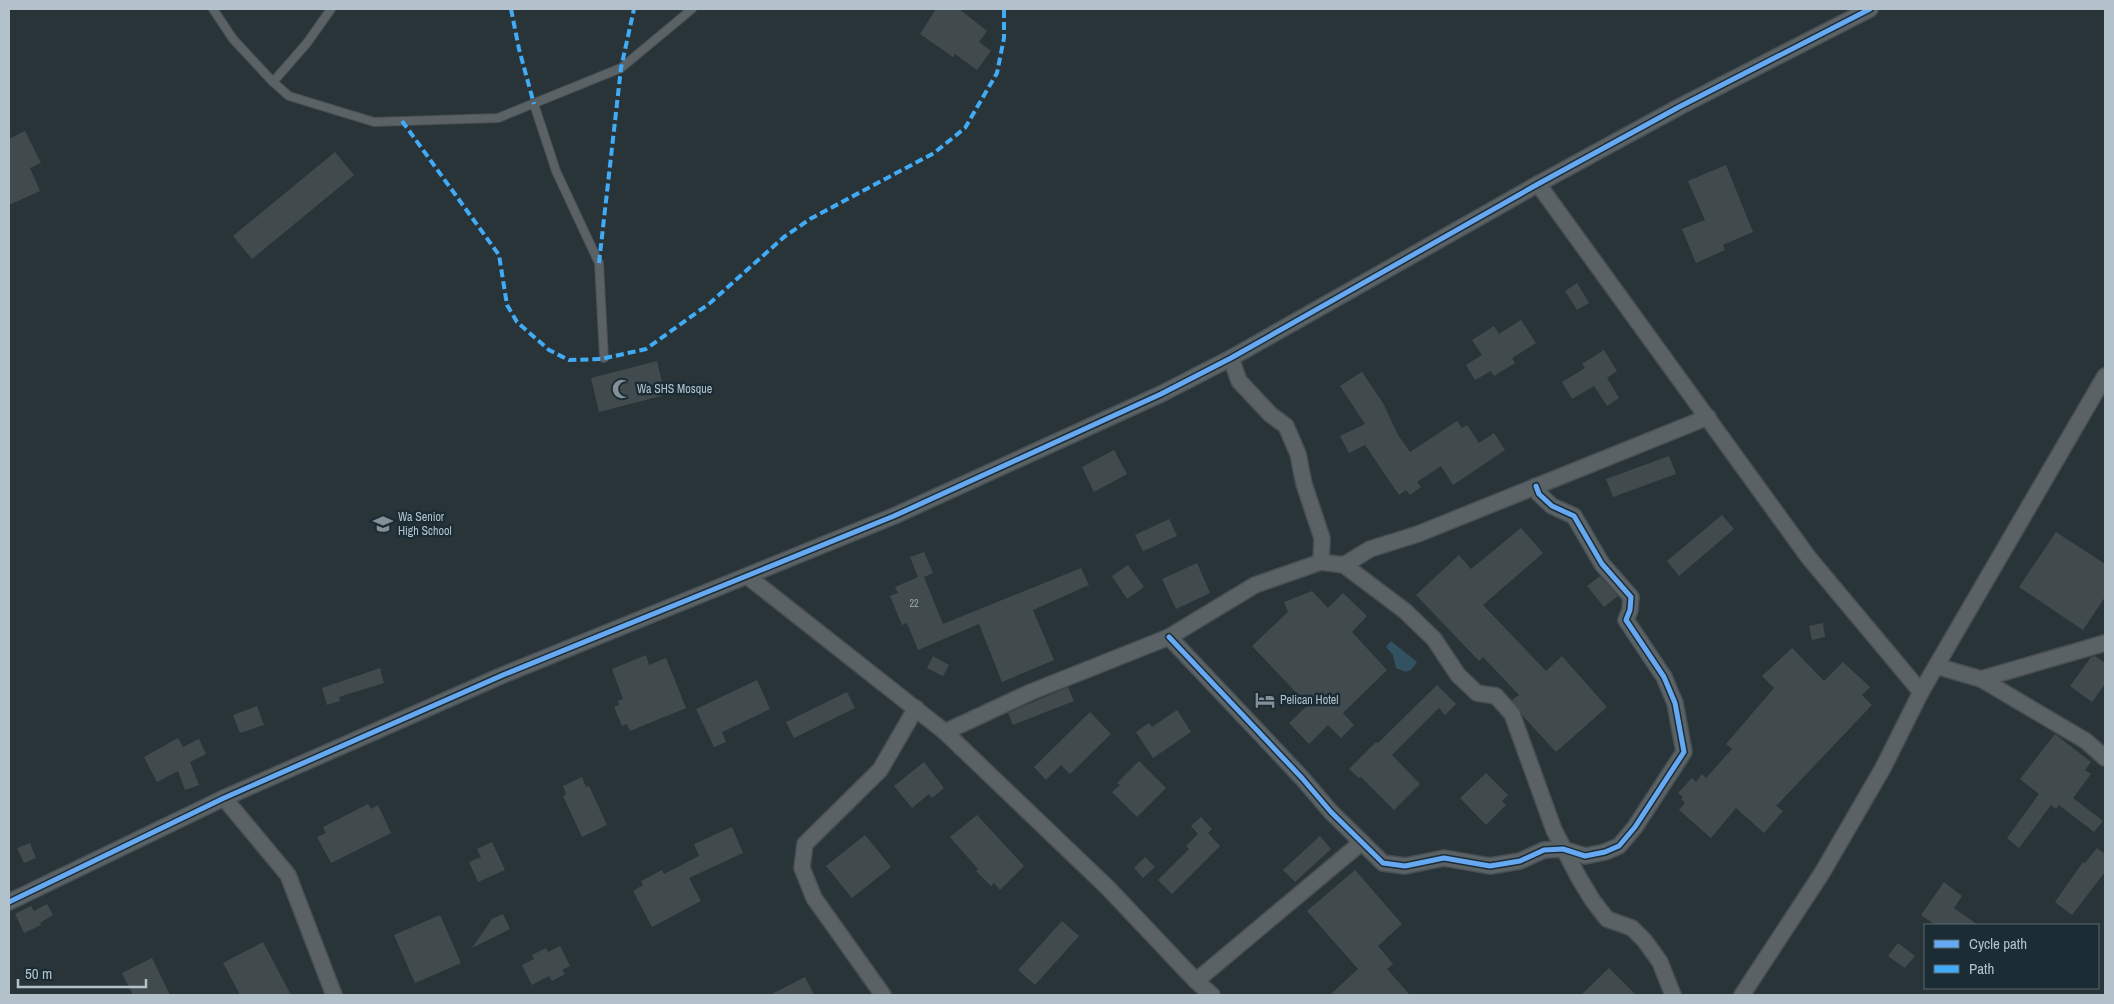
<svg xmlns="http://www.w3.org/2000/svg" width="2114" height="1004" viewBox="0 0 2114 1004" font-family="'Archivo Narrow',sans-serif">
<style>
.water{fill:#335261}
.building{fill:#414b4e}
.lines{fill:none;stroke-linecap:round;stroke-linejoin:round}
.service-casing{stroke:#484f53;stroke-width:10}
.minor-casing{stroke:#484f53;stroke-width:18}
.service{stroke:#5a6266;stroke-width:8}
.minor{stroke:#5a6266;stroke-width:15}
.quiet{stroke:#42abf6;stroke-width:4;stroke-dasharray:8 4;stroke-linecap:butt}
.cycleway-casing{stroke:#1c2c34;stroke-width:8}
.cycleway{stroke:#66a8f1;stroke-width:5}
.labels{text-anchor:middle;stroke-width:5;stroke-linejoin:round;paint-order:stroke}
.number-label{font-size:10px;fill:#96a4ab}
.poi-label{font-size:12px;fill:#b3c2ca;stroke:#1c2c34;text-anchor:start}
</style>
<rect width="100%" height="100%" fill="#293439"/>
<path class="water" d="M 1391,641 L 1417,662 L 1411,670 L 1406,672 L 1396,668 L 1393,655 L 1386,647 Z"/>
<g class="building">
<path d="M 936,9 L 959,9 L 987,31 L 979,42 L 991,51 L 977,70 L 955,54 L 953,57 L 920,34 Z"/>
<path d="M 25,131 L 41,163 L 30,168 L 40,191 L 9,205 L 9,139 Z"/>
<path d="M 335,152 L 354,175 L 252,259 L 233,236 Z"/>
<path d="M 1726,165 L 1753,232 L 1723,245 L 1725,250 L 1696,263 L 1682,229 L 1705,220 L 1688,181 Z"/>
<path d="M 1577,283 L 1589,303 L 1577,310 L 1565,291 Z"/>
<path d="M 1521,320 L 1536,343 L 1512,358 L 1515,363 L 1494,376 L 1491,371 L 1475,380 L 1466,365 L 1482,355 L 1472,340 L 1494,326 L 1499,334 Z"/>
<path d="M 1604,350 L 1617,371 L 1607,378 L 1619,398 L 1607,406 L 1594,386 L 1572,399 L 1562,382 L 1585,368 L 1582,364 Z"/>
<path d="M 657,361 L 665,395 L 599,412 L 591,378 Z"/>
<path d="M 1362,372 L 1383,403 L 1398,435 L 1410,452 L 1457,421 L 1462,428 L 1467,425 L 1479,443 L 1494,433 L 1505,450 L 1453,485 L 1441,466 L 1417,482 L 1421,487 L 1410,495 L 1406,490 L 1399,495 L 1365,445 L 1349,453 L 1340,436 L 1365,424 L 1340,386 Z"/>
<path d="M 1114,450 L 1127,474 L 1094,492 L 1082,467 Z"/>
<path d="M 1669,456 L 1676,474 L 1613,497 L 1606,479 Z"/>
<path d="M 1722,515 L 1734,529 L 1679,576 L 1667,561 Z"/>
<path d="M 1169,519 L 1177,536 L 1143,551 L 1135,535 Z"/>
<path d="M 1521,528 L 1543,553 L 1483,605 L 1546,671 L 1562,656 L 1607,707 L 1556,752 L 1522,715 L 1512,700 L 1519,695 L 1483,657 L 1479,661 L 1416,595 L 1459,555 L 1471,569 Z"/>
<path d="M 2056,532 L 2105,564 L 2105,597 L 2083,630 L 2019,587 Z"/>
<path d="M 924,552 L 933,573 L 924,577 L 943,624 L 1081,568 L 1089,585 L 1033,610 L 1054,660 L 1002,682 L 979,624 L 918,650 L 907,623 L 902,625 L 890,596 L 898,593 L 895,587 L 918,577 L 910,557 Z"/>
<path d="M 1197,563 L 1210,593 L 1176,609 L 1162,579 Z"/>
<path d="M 1128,565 L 1144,587 L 1127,599 L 1112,576 Z"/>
<path d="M 1600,576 L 1618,596 L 1604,607 L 1587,586 Z"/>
<path d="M 1312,591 L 1328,608 L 1343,593 L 1367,616 L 1352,632 L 1387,670 L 1343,713 L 1354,725 L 1341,738 L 1328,725 L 1309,744 L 1289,723 L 1308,705 L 1252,646 L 1288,612 L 1284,602 Z"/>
<path d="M 1823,623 L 1825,637 L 1812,640 L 1809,626 Z"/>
<path d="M 1792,648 L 1824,681 L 1843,662 L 1870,687 L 1862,695 L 1872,705 L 1776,806 L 1783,811 L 1764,833 L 1736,808 L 1711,838 L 1679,810 L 1685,803 L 1681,799 L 1683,797 L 1678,793 L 1692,778 L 1696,782 L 1702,774 L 1706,778 L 1732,749 L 1726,744 L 1774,688 L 1762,676 Z"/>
<path d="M 646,655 L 649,665 L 666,658 L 686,708 L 630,731 L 627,724 L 622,726 L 614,707 L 619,705 L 618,701 L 623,699 L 612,669 Z"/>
<path d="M 933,656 L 949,665 L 943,676 L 927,668 Z"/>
<path d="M 2095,656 L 2105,663 L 2105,684 L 2092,702 L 2070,686 L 2091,657 Z"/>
<path d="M 380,668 L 384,683 L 339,697 L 340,701 L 327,705 L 322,688 Z"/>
<path d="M 757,680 L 770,709 L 722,732 L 726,742 L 714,747 L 696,709 Z"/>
<path d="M 1437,685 L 1456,704 L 1445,715 L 1439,708 L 1392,755 L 1420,784 L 1394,810 L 1361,777 L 1359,778 L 1349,769 L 1376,742 L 1378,743 Z"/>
<path d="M 1068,687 L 1074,701 L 1013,725 L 1008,713 Z"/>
<path d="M 847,692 L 855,708 L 794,738 L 786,722 Z"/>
<path d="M 257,706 L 264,725 L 240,733 L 233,715 Z"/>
<path d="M 1177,710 L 1191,732 L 1153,758 L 1136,732 L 1149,723 L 1152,727 Z"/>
<path d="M 1090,712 L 1111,734 L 1070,774 L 1061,765 L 1046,780 L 1034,767 Z"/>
<path d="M 2055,734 L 2091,762 L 2085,770 L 2091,774 L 2073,798 L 2103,821 L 2094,832 L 2059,805 L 2056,809 L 2051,805 L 2019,848 L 2007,838 L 2039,794 L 2020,779 Z"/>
<path d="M 178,738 L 183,747 L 199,739 L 206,754 L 190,762 L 199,785 L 185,790 L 178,771 L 157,782 L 144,757 Z"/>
<path d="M 1139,761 L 1166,788 L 1137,817 L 1112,792 L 1120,785 L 1117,783 Z"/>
<path d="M 924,762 L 944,788 L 932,798 L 929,794 L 912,808 L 894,786 Z"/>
<path d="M 1486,773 L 1508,795 L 1502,801 L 1506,805 L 1486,825 L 1460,798 Z"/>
<path d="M 582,777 L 586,787 L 589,786 L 607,825 L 582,837 L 563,796 L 566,794 L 563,786 Z"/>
<path d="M 368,804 L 371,809 L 378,805 L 391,833 L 331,863 L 317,837 L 326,833 L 323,827 Z"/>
<path d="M 977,815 L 1024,866 L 1000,890 L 994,883 L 991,886 L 976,871 L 978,869 L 950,837 Z"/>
<path d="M 1201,817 L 1212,829 L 1208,833 L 1220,846 L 1172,894 L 1158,880 L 1189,849 L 1186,846 L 1198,834 L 1191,826 Z"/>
<path d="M 732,827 L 743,853 L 689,878 L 701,901 L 652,927 L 633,891 L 643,885 L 641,881 L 662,870 L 664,874 L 699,856 L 694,844 Z"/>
<path d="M 865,835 L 891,867 L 852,898 L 826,866 Z"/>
<path d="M 1320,836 L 1331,849 L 1295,882 L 1283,870 Z"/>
<path d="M 492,842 L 505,870 L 478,882 L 469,862 L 481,857 L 477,849 Z"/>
<path d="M 30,843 L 36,858 L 24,863 L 17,848 Z"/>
<path d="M 2097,848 L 2105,854 L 2105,872 L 2072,915 L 2055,902 L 2083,862 L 2085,863 Z"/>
<path d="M 1145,857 L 1155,867 L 1143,878 L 1134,868 Z"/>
<path d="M 1355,870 L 1402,924 L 1378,946 L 1393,964 L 1387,969 L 1410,995 L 1330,995 L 1358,969 L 1307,911 Z"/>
<path d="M 1944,882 L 1962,896 L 1954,908 L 1978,925 L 1935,925 L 1921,915 Z"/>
<path d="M 47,904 L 53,915 L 40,923 L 41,925 L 24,933 L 15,914 L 31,906 L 34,911 Z"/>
<path d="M 503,914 L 510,929 L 472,948 L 492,919 Z"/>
<path d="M 440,915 L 461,963 L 415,983 L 394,935 Z"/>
<path d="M 1062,921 L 1079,936 L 1035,985 L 1018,970 Z"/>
<path d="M 263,942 L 291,995 L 240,995 L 223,963 Z"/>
<path d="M 1898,943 L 1915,956 L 1905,968 L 1888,956 Z"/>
<path d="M 560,946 L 570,966 L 562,970 L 565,974 L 552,981 L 549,976 L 532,985 L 522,965 L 534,959 L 532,955 L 546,948 L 548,952 Z"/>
<path d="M 152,958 L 170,995 L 133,995 L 122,973 Z"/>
<path d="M 1609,968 L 1636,995 L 1581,995 Z"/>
<path d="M 805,977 L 814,995 L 770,995 Z"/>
</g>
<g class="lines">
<defs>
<g id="service">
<path d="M 213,9 L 233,39 L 273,82 L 289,96 L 374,122 L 498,118 L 621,68 L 692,9"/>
<path d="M 273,82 L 307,43 L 331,9"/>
<path d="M 534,104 L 556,171 L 599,263 L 604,358"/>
</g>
<g id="minor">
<path d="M 1538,184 L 1809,558 L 1921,692"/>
<path d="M 1231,358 L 1239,381 L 1270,414 L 1286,426 L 1298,454 L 1304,484 L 1322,538 L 1321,562"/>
<path d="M 1344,565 L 1405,611 L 1434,639 L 1458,675 L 1477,693 L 1496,696 L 1512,714 L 1554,830 L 1579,878 L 1593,901 L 1607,919 L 1632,928 L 1645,941 L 1660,962 L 1673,995"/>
<path d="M 747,576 L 945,732 L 1108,888 L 1196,981 L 1212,995"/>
<path d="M 1169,637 L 1302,778 L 1331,812 L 1383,863 L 1405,866 L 1444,858 L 1490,866 L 1520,861 L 1544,850 L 1563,849 L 1585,856 L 1605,852 L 1619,846 L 1635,827 L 1684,752 L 1675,703 L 1664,677 L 1626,620 L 1630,610 L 1631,597 L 1602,564 L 1574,516 L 1552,506 L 1539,494 L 1536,486"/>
<path d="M 1936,666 L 1981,679 L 2086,741 L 2105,758"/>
<path d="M 1981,679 L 2105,643"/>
<path d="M 945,732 L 1031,692 L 1169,637 L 1255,585 L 1321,562 L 1344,565 L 1370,549 L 1418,534 L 1708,417"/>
<path d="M 224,798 L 288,875 L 334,995"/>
<path d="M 9,902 L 224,798 L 503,675 L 894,516 L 1161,394 L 1231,358 L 1538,184 L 1679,107 L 1870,9"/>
<path d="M 1196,981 L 1362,842"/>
<path d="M 883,995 L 814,898 L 802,868 L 805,844 L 880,770 L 916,708"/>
<path d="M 1742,995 L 1822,873 L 1883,768 L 1921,692 L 2105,376"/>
</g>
</defs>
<use href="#service" class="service-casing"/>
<use href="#minor" class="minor-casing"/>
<use href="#service" class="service"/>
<use href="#minor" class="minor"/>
<g class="quiet">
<path d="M 511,9 L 519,49 L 534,104"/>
<path d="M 402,121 L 499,255 L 507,305 L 517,322 L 549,350 L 569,360 L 601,359 L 646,349 L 710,303 L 784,237 L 810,219 L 934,153 L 965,128 L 997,73 L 1004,38 L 1004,9"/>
<path d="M 599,263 L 621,68 L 634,9"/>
</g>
<defs>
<g id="cycleway">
<path d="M 1169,637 L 1302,778 L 1331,812 L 1383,863 L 1405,866 L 1444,858 L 1490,866 L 1520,861 L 1544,850 L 1563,849 L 1585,856 L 1605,852 L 1619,846 L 1635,827 L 1684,752 L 1675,703 L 1664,677 L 1626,620 L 1630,610 L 1631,597 L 1602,564 L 1574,516 L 1552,506 L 1539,494 L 1536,486"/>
<path d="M 9,902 L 224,798 L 503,675 L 894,516 L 1161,394 L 1231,358 L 1538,184 L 1679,107 L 1870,9"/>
</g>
</defs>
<use href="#cycleway" class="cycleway-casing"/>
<use href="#cycleway" class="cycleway"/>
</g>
<defs>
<symbol id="mosque-bare" viewBox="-9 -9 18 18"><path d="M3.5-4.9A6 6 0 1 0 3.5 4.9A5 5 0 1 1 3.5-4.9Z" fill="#839097" stroke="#1c2c34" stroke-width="2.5" paint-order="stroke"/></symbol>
<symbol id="school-bare" viewBox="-9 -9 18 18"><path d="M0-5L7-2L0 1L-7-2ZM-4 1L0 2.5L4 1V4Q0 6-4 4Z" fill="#839097" stroke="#1c2c34" stroke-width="2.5" paint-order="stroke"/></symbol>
<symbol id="hotel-bare" viewBox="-9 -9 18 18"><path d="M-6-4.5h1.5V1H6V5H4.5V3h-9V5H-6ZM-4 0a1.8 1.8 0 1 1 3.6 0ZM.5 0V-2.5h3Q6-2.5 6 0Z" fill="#839097" stroke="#1c2c34" stroke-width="2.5" paint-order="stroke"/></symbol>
</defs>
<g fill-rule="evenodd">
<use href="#mosque-bare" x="608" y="375" width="28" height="28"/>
<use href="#school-bare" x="369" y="510" width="28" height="28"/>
<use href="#hotel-bare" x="1251" y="686" width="28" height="28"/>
</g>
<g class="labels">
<g class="number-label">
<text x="914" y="607">22</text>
</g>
<g class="poi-label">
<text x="637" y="393">Wa SHS Mosque</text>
<text x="398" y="521">Wa Senior<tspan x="398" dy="14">High School</tspan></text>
<text x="1280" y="704">Pelican Hotel</text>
</g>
</g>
<rect width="2114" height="1004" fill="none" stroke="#b3c2ca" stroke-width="20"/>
<rect x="1924" y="924" width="175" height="65" fill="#1c2c34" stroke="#586870"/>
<rect x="1934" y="940" width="25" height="8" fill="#66a8f1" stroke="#586870"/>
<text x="1969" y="949" font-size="15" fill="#b3c2ca">Cycle path</text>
<rect x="1934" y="965" width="25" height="8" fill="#42abf6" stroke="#586870"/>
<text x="1969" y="974" font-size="15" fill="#b3c2ca">Path</text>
<path d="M18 979v8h128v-8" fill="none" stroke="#b3c2ca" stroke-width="2.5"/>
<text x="25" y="979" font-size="15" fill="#b3c2ca" stroke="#1c2c34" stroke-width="4" paint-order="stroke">50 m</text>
</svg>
